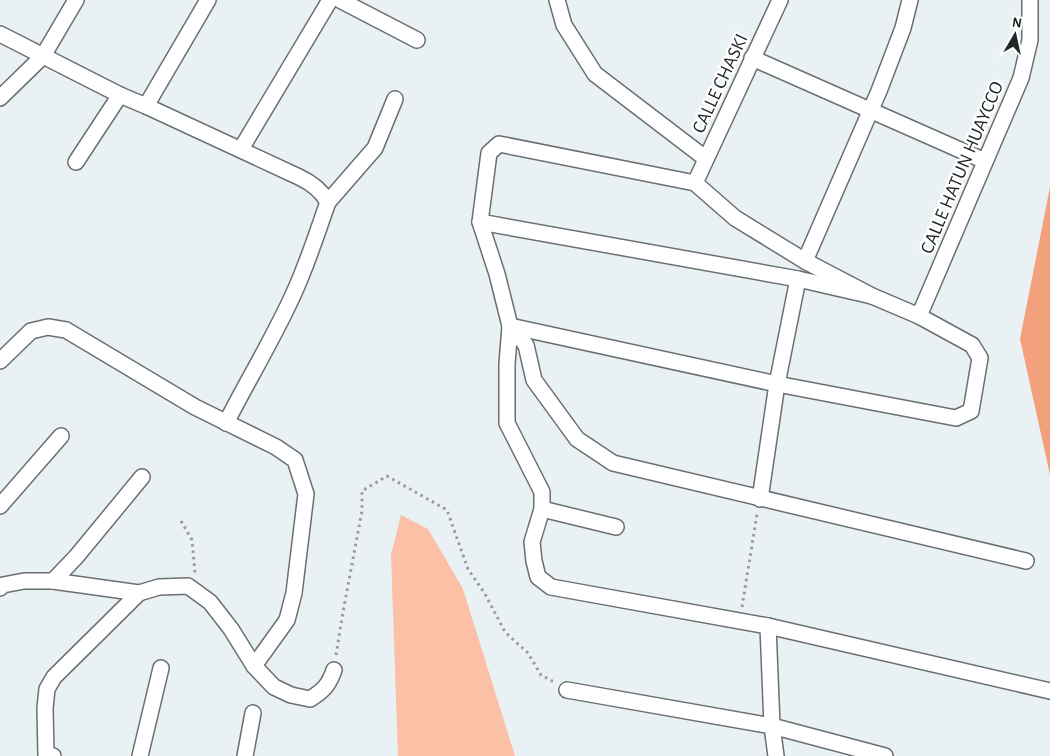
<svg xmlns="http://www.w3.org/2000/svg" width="1050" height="756" viewBox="0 0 1050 756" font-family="'Alegreya Sans',sans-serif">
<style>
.green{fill:#fbc0a5}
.forest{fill:#f2a17c}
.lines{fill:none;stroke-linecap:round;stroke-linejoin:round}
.street-casing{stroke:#6a6f72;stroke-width:18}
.path{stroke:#969b9d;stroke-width:3;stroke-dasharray:2.5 4;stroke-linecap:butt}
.street{stroke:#fff;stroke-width:15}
.labels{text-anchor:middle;stroke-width:5;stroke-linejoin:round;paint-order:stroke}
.street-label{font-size:19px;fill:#232627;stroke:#fff}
</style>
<rect width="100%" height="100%" fill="#eaf1f4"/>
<path class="green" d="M 401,515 L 428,529 L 463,589 L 515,756 L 398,756 L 391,555 Z"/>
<path class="forest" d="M 1050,187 L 1050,475 L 1020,339 Z"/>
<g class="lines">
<defs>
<g id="street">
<path d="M 340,0 L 417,40"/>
<path d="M 557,0 L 564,25 L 595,74 L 705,158"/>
<path d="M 0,34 L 120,95 L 146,106 L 299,177 C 312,183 321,190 328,202 C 317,233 307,265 293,295 C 273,339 248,380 226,423"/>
<path d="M 752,58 L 985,161"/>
<path d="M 0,98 L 43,56 L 76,0"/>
<path d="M 146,106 L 208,0"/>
<path d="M 241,149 L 330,0"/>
<path d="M 76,162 L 120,95"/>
<path d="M 695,183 L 780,0"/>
<path d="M 328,202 L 375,148 L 395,99"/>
<path d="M 480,222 L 798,279 L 872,296 L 919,316 L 972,345 L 980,358 L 971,411 L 956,418 L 777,384 L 510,326"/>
<path d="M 805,261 L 879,91 L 903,28 L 910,0"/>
<path d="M 872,296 L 805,261 L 735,218 L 695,183 L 499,144 L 489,153 L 480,222 L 497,274 L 510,326 L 507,364 L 507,423 L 542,492 L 542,509 L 532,542 L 534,561 L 538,577 L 551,587 L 768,626 L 1050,691"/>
<path d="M 919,316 L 1021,78 L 1030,40 L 1030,0"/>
<path d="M 510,326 L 526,345 L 534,380 L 577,439 L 613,463 L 1026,561"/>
<path d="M 0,361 L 31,331 L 48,327 L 66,330 L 195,407 L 276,447 L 295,460 L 306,494 L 294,593 L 287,620 L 254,666"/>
<path d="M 760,499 L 777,384 L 798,279"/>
<path d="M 0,506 L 61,436"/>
<path d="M 542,509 L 616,527"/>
<path d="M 53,581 L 76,557 L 142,477"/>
<path d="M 0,588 L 3,585 L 24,581 L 53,581 L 139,593 L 159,587 L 188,586 L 210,602 L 231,629 L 254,666 L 274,687 L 291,695 L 310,699 C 323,691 329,685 334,670"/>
<path d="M 768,626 L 772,726 L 776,756"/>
<path d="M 567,690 L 772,726 L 885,756"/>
<path d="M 53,756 L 46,755 L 45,708 L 47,689 L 54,677 L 139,593"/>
<path d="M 140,756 L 161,668"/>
<path d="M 245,756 L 253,713"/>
</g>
</defs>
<use href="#street" class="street-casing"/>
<g class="path">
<path d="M 181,521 L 192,540 L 195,573"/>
<path d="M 742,607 L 757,514"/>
<path d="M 336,655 L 343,612 L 362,511 L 362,491 L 387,476 L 447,510 L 468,569 L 485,594 L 505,632 L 528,653 L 541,675 L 554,682"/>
</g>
<use href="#street" class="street"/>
</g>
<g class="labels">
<g class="street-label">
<text transform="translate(719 83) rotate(-65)" y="7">CALLE CHASKI</text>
<text transform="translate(961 167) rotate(-67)" y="7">CALLE HATUN HUAYCCO</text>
</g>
</g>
<g transform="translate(1015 35) rotate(9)" stroke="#ffffff" stroke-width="4" paint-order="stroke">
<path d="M0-4L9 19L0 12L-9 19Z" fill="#232627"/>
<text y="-8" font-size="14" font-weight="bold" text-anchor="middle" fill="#232627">N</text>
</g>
</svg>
